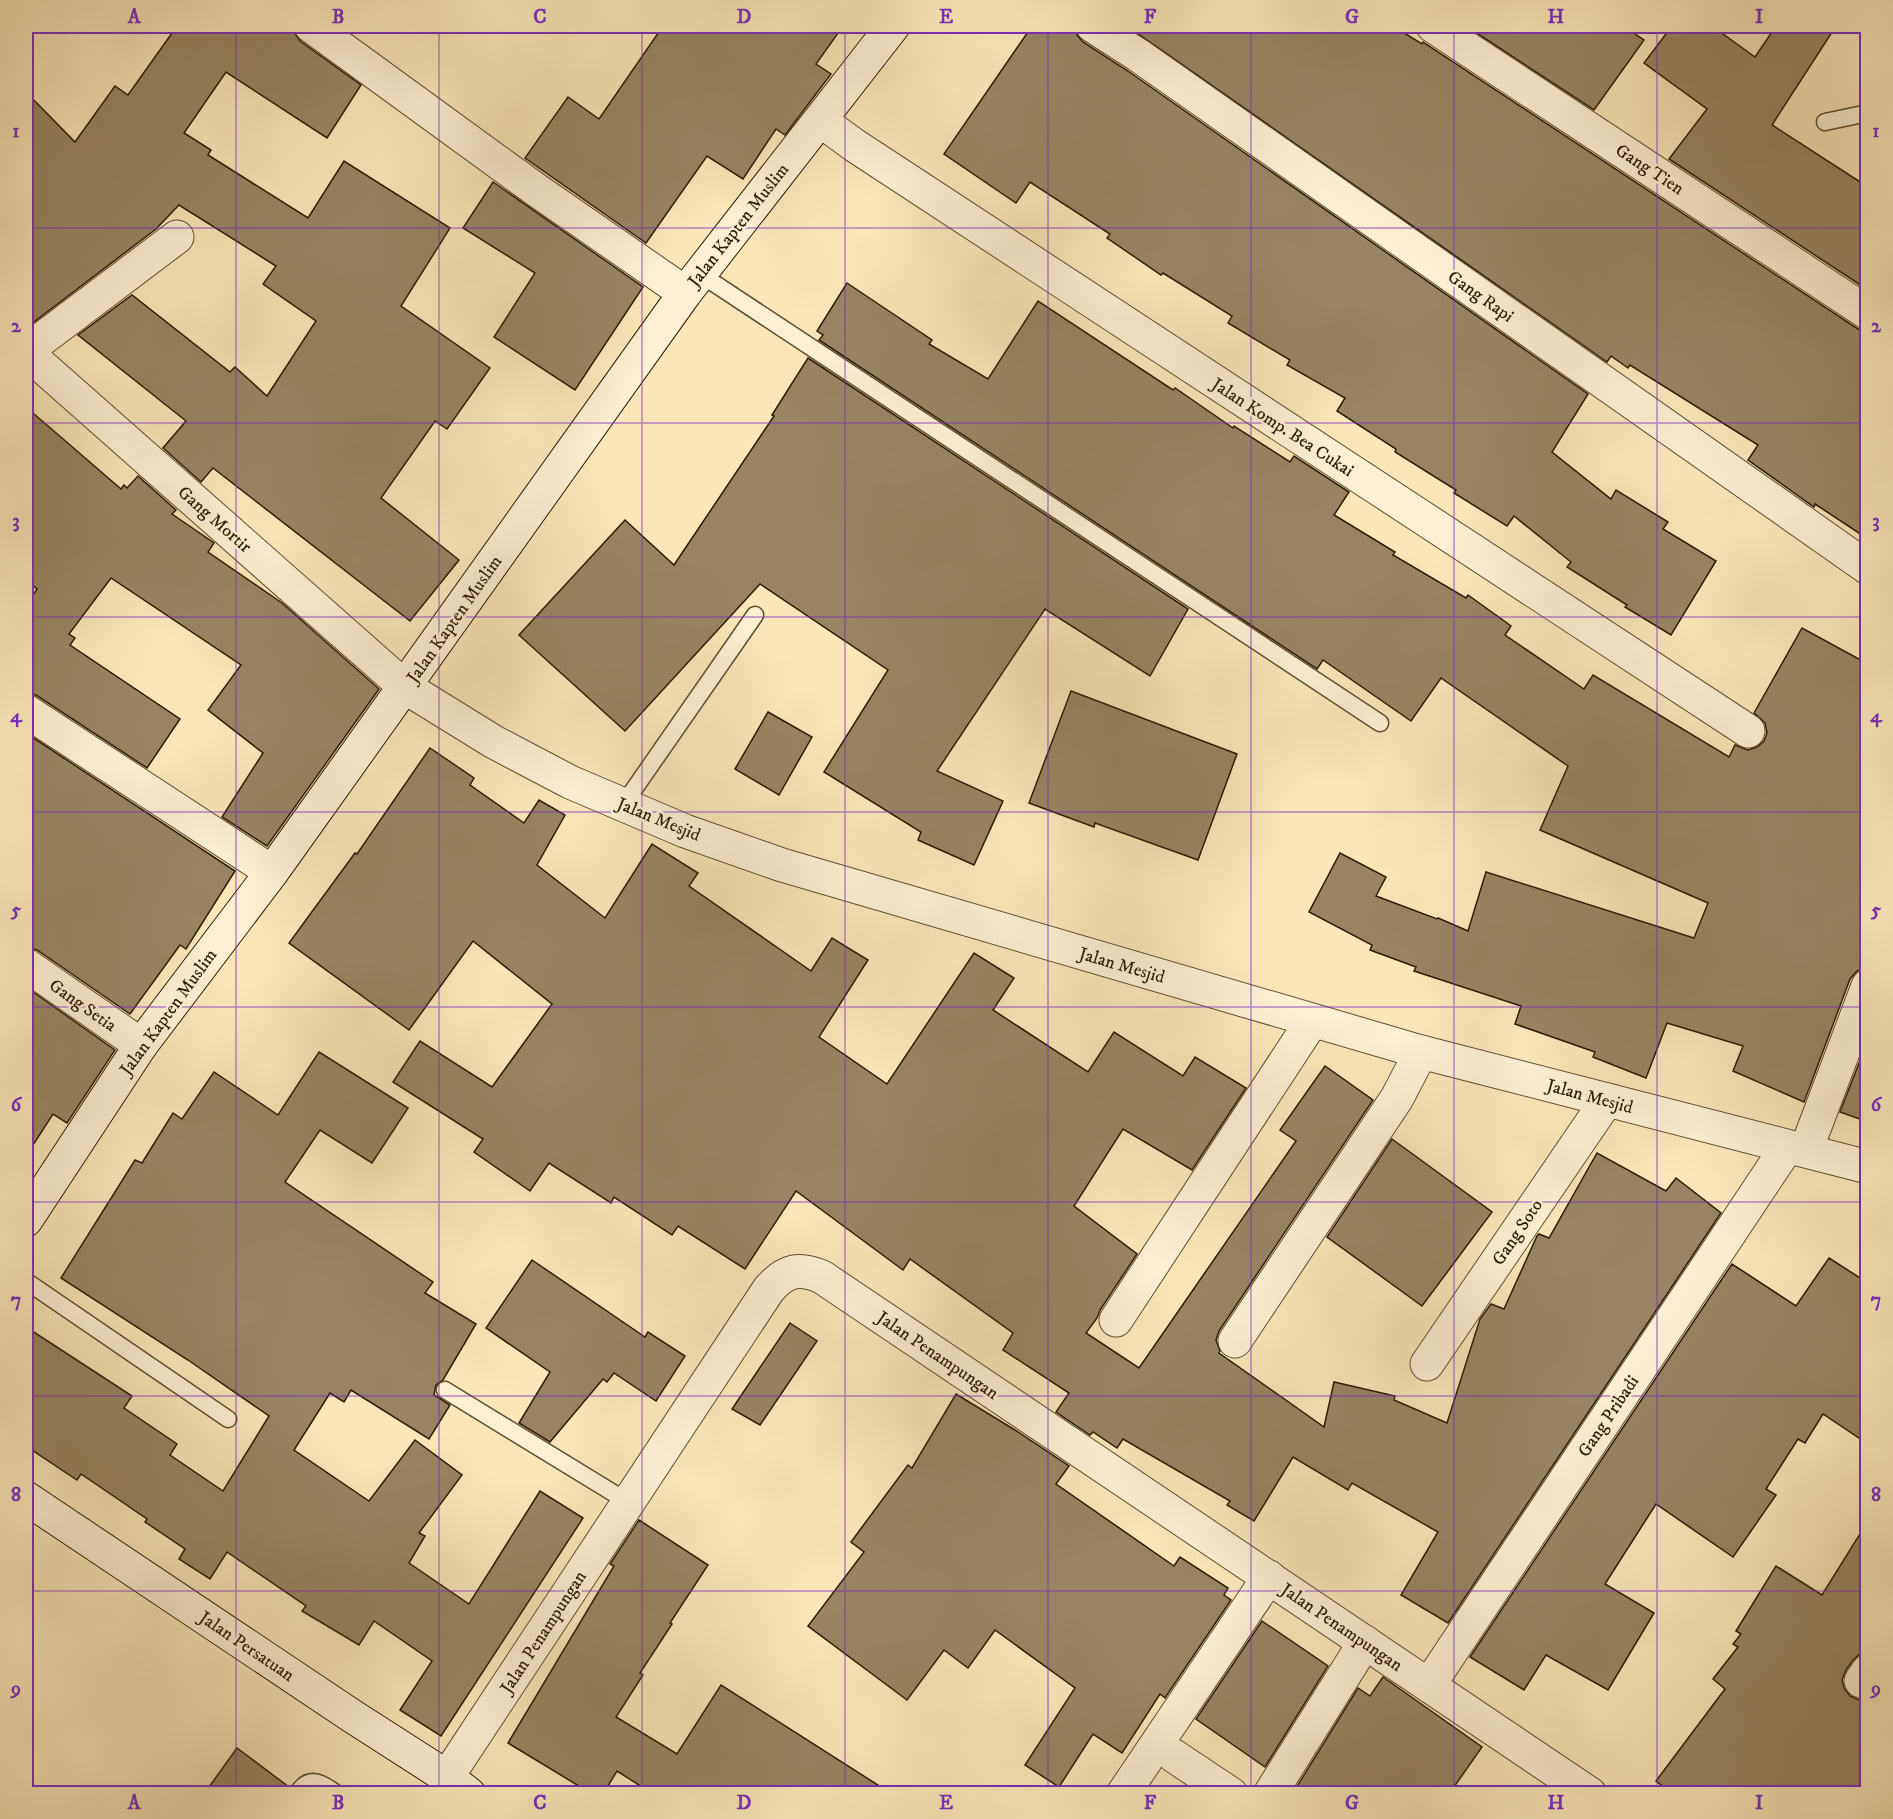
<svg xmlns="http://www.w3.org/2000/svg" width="1893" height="1819" viewBox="0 0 1893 1819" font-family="'IM FELL DW Pica',serif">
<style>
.building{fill:#988462;stroke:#2d1a03;stroke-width:1.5}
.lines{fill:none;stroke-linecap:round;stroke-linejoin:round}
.lane-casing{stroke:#604d30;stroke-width:19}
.street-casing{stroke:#604d30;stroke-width:35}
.secondary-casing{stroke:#2d1a03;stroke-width:35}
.lane{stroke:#fcefd2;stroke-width:16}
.street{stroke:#fcefd2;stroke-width:33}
.secondary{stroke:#fcefd2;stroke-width:33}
.grid{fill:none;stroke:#7b2cbf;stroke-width:1.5;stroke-opacity:0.55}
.labels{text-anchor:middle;stroke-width:5;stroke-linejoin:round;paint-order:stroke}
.street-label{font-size:18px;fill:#2d1a03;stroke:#fcefd2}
.neatline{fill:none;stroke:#7b2cbf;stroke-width:2}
.grid-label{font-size:20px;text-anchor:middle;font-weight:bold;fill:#7b2cbf}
</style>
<rect width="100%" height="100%" fill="#fae6b9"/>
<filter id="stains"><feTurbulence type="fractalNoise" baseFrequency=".00333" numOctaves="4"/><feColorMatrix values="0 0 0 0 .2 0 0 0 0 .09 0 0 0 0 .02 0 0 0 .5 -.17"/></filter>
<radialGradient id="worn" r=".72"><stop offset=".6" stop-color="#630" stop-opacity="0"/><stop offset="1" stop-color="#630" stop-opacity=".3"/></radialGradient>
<g class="building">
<path d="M 177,26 L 290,26 L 300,41 L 361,85 L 327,138 L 226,72 L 184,133 L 211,150 L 208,155 L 308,218 L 344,161 L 450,228 L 401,306 L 490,368 L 447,429 L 435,421 L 381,498 L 459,560 L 410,621 L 213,468 L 201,482 L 163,448 L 186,421 L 78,335 L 132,295 L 230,372 L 235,367 L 267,396 L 316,321 L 263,284 L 276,266 L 179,205 L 156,229 L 26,328 L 26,92 L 75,142 L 115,86 L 128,95 Z"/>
<path d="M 663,26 L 843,26 L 816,64 L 831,74 L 785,135 L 776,129 L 743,179 L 707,156 L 646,243 L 525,158 L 568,97 L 599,119 Z"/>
<path d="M 1032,26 L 1074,26 L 1077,35 L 1083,42 L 1128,71 L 1588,394 L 1552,452 L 1611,499 L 1616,490 L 1668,522 L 1663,529 L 1716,561 L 1671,635 L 1625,607 L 1627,605 L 1567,567 L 1571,562 L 1514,516 L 1507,526 L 1454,493 L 1456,490 L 1395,452 L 1396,449 L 1337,411 L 1345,398 L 1287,365 L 1290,360 L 1228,323 L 1232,316 L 1163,273 L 1161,275 L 1107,238 L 1110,234 L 1030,182 L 1016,203 L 944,154 Z"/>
<path d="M 1127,26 L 1393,26 L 1422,44 L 1423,42 L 1858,329 L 1868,332 L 1868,539 L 1815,504 L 1814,507 L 1748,460 L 1758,445 L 1630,365 L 1628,368 L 1611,356 L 1607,362 Z"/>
<path d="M 1466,26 L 1623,26 L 1644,40 L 1594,110 Z"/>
<path d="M 1672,26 L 1712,26 L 1755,57 L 1776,26 L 1836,26 L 1772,125 L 1868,187 L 1868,290 L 1669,159 L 1707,109 L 1644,63 Z"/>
<path d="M 493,182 L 643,287 L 575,390 L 494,337 L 535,273 L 463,228 Z"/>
<path d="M 847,283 L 932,340 L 929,344 L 988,379 L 1038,301 L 1173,390 L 1175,388 L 1233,428 L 1234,426 L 1290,462 L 1294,456 L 1349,492 L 1334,515 L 1395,552 L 1393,555 L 1466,598 L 1468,595 L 1511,626 L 1505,635 L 1584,689 L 1593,675 L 1729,757 L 1735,745 L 1748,750 L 1757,747 L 1764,741 L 1767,733 L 1765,723 L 1754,713 L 1802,628 L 1868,664 L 1868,968 L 1857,971 L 1850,979 L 1804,1102 L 1733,1071 L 1743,1046 L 1667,1023 L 1646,1078 L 1593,1057 L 1595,1052 L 1515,1024 L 1521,1006 L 1414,971 L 1416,967 L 1370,950 L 1372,945 L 1309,912 L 1340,853 L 1386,877 L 1376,896 L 1437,919 L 1438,918 L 1468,931 L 1486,872 L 1694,938 L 1708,903 L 1540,830 L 1568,766 L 1441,678 L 1411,721 L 1323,660 L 1317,669 L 819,340 L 823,335 L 817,331 Z"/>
<path d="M 808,358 L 1188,609 L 1150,676 L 1045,609 L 937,771 L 1003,801 L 974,865 L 918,840 L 921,832 L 824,772 L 888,670 L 760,584 L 625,731 L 519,635 L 625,520 L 674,565 L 774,416 L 772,415 Z"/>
<path d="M 26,407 L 121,489 L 124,485 L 127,488 L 138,476 L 176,510 L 172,514 L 214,543 L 208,552 L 282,603 L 379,689 L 267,846 L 222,817 L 263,753 L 208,710 L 241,665 L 111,578 L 69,634 L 75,638 L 70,645 L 180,719 L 147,768 L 36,695 L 26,693 L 26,606 L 37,589 L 26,580 Z"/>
<path d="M 1071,691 L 1237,754 L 1198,860 L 1095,823 L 1094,827 L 1029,803 Z"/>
<path d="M 768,712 L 812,737 L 779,795 L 735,769 Z"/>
<path d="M 26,733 L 235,871 L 186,949 L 180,945 L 130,1014 L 37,950 L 26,947 Z"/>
<path d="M 430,748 L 474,778 L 470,785 L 524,823 L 539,800 L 565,815 L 537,865 L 605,918 L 652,844 L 698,873 L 689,886 L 811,971 L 832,938 L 868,960 L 819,1037 L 887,1084 L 974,953 L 1014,978 L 993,1010 L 1088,1072 L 1114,1032 L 1183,1076 L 1195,1057 L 1246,1088 L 1192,1170 L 1123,1129 L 1074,1206 L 1137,1254 L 1100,1310 L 1097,1318 L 1086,1333 L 1139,1368 L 1296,1141 L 1280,1130 L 1325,1066 L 1373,1100 L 1219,1331 L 1216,1340 L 1220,1351 L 1219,1353 L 1324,1427 L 1334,1382 L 1395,1396 L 1394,1400 L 1447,1423 L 1480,1319 L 1491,1304 L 1504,1309 L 1537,1236 L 1539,1234 L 1549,1238 L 1597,1153 L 1666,1191 L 1676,1178 L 1721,1213 L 1448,1623 L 1401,1595 L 1438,1532 L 1352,1483 L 1348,1490 L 1293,1457 L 1254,1521 L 1227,1505 L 1230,1501 L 1123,1439 L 1117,1448 L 1093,1432 L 1090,1435 L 1056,1412 L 1069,1393 L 1003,1350 L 1013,1333 L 910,1259 L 903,1270 L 796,1191 L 745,1269 L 678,1226 L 672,1235 L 614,1197 L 611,1203 L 549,1163 L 530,1191 L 474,1152 L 483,1139 L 393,1082 L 420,1041 L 492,1087 L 552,1004 L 473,941 L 409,1030 L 289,943 L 355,853 L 357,854 Z"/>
<path d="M 26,987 L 115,1050 L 67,1123 L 53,1114 L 26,1156 Z"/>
<path d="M 1868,1040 L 1868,1122 L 1840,1112 Z"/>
<path d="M 319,1052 L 408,1108 L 372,1163 L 320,1130 L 285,1182 L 433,1282 L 425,1293 L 476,1324 L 443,1380 L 436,1385 L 434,1395 L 450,1405 L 429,1439 L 351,1390 L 344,1402 L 330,1393 L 294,1450 L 369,1501 L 415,1440 L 462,1475 L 419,1533 L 425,1536 L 409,1563 L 469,1604 L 540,1491 L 583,1518 L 441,1736 L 400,1710 L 432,1661 L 374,1621 L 359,1645 L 302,1611 L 306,1606 L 227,1552 L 210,1579 L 179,1559 L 185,1549 L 145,1522 L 147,1519 L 81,1474 L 77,1480 L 26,1446 L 26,1327 L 132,1396 L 124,1408 L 177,1444 L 170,1455 L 223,1491 L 269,1416 L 188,1360 L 61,1278 L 135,1160 L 142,1163 L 173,1113 L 182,1119 L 214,1072 L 278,1115 Z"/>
<path d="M 1392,1139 L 1492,1212 L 1422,1306 L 1327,1237 Z"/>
<path d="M 1829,1258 L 1868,1283 L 1868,1444 L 1823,1414 L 1805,1443 L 1798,1439 L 1766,1489 L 1776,1495 L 1733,1557 L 1656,1504 L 1605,1584 L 1654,1613 L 1608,1690 L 1546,1655 L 1524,1690 L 1470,1657 L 1732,1264 L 1796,1306 Z"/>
<path d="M 532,1260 L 645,1337 L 648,1332 L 685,1356 L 656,1401 L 614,1373 L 607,1382 L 603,1379 L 550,1442 L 519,1423 L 550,1372 L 486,1328 Z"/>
<path d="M 790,1323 L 817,1341 L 760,1425 L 732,1409 Z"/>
<path d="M 956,1394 L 1015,1430 L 1069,1466 L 1056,1484 L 1174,1566 L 1180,1557 L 1228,1588 L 1224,1595 L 1231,1600 L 1165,1698 L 1160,1694 L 1122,1753 L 1093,1734 L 1059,1787 L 1025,1765 L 1075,1688 L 995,1630 L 968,1668 L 944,1650 L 907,1700 L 808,1626 L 864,1552 L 851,1542 L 908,1465 L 912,1468 Z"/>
<path d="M 639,1520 L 708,1565 L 670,1623 L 672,1624 L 640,1673 L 643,1675 L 616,1717 L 677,1754 L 721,1685 L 892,1794 L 653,1794 L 617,1771 L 603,1794 L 592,1794 L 508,1743 L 614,1566 L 610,1564 Z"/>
<path d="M 1868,1521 L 1868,1653 L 1860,1654 L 1853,1660 L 1846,1670 L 1842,1680 L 1844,1688 L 1850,1696 L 1859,1700 L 1868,1698 L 1868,1794 L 1673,1794 L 1656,1781 L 1725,1689 L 1713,1679 L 1738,1647 L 1733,1644 L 1741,1634 L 1736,1631 L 1776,1566 L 1822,1595 Z"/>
<path d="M 1262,1621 L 1328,1666 L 1265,1767 L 1196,1719 Z"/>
<path d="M 1383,1677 L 1482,1747 L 1449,1794 L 1303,1794 L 1296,1788 L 1358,1688 L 1370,1696 Z"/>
<path d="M 237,1748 L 289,1787 L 287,1794 L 204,1794 Z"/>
</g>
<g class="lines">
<defs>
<g id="lane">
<path d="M 1825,122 L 1868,113"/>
<path d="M 700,274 L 1380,723"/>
<path d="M 623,805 L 755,615"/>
<path d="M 26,1281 L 228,1419"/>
<path d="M 445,1390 L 628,1502"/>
<path d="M 297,1794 C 309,1774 322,1783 337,1794"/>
</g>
<g id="street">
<path d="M 311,26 L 535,189 L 685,293"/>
<path d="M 1093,26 L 1138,55 L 1868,568"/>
<path d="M 1433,26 L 1868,313"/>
<path d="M 820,120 L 854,145 L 1748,731"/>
<path d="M 26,351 L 177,237"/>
<path d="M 26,352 L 405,687 L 494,742 L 570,782 L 685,831 L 782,865 L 1421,1052 L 1868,1167"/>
<path d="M 26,711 L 272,872"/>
<path d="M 26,965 L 141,1045"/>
<path d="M 1806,1150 L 1868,986"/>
<path d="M 1116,1320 L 1312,1021"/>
<path d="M 1235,1341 L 1397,1098 L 1421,1052"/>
<path d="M 1427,1364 L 1607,1100"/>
<path d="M 1861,1681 L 1868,1671"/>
<path d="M 1429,1685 L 1787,1147"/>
<path d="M 1174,1756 L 1231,1794"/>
<path d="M 447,1777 L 769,1289 C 786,1270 799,1267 822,1277 L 1590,1794"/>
<path d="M 1123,1794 L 1269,1577"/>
<path d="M 1270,1794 L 1365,1642"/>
</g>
<g id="secondary">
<path d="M 26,1220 L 141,1045 L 272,872 L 685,293 L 893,26"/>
<path d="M 26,1498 L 352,1716 L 447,1777 L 469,1794"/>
</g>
</defs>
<use href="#lane" class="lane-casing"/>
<use href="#street" class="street-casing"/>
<use href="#secondary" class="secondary-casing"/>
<use href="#lane" class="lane"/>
<use href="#street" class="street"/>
<use href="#secondary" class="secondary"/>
</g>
<path class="grid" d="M 236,26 L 236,1794M 439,26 L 439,1794M 642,26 L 642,1794M 845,26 L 845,1794M 1048,26 L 1048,1794M 1251,26 L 1251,1794M 1454,26 L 1454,1794M 1657,26 L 1657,1794M 26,228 L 1868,228M 26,423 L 1868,423M 26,617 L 1868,617M 26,812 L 1868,812M 26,1007 L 1868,1007M 26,1202 L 1868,1202M 26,1396 L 1868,1396M 26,1591 L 1868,1591"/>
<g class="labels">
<g class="street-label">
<text transform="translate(1650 169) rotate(33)" y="6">Gang Tien</text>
<text transform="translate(738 225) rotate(-52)" y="6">Jalan Kapten Muslim</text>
<text transform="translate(1481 296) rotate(35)" y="6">Gang Rapi</text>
<text transform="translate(1283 427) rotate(33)" y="6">Jalan Komp. Bea Cukai</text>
<text transform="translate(215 519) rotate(41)" y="6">Gang Mortir</text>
<text transform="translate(454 619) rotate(-55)" y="6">Jalan Kapten Muslim</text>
<text transform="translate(659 819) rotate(22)" y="6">Jalan Mesjid</text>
<text transform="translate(1122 965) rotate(16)" y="6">Jalan Mesjid</text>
<text transform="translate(83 1005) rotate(35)" y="6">Gang Setia</text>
<text transform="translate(168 1012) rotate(-54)" y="6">Jalan Kapten Muslim</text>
<text transform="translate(1590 1096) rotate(15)" y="6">Jalan Mesjid</text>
<text transform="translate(1517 1232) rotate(-56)" y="6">Gang Soto</text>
<text transform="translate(938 1355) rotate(34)" y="6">Jalan Penampungan</text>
<text transform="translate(1608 1416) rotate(-56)" y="6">Gang Pribadi</text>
<text transform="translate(1342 1627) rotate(34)" y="6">Jalan Penampungan</text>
<text transform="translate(543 1632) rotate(-57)" y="6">Jalan Penampungan</text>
<text transform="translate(247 1646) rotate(34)" y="6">Jalan Persatuan</text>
</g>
</g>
<rect width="1893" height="1819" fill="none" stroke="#fae6b9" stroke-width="66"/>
<rect x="33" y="33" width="1827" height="1753" class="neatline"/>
<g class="grid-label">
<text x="134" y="23">A</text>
<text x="338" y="23">B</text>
<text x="540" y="23">C</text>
<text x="744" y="23">D</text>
<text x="946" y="23">E</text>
<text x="1150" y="23">F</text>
<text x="1352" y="23">G</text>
<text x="1556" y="23">H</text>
<text x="1759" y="23">I</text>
<text x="16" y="137">1</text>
<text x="1876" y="137">1</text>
<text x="16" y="332">2</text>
<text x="1876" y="332">2</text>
<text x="16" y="527">3</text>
<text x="1876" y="527">3</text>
<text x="16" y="722">4</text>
<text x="1876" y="722">4</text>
<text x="16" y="916">5</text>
<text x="1876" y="916">5</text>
<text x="16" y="1111">6</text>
<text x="1876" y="1111">6</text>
<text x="16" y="1306">7</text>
<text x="1876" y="1306">7</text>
<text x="16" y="1501">8</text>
<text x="1876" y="1501">8</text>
<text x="16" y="1695">9</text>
<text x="1876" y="1695">9</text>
<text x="134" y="1809">A</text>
<text x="338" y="1809">B</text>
<text x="540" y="1809">C</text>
<text x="744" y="1809">D</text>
<text x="946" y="1809">E</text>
<text x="1150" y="1809">F</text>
<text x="1352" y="1809">G</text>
<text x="1556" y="1809">H</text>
<text x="1759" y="1809">I</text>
</g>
<rect width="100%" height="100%" filter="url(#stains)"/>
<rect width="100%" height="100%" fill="url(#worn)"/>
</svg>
